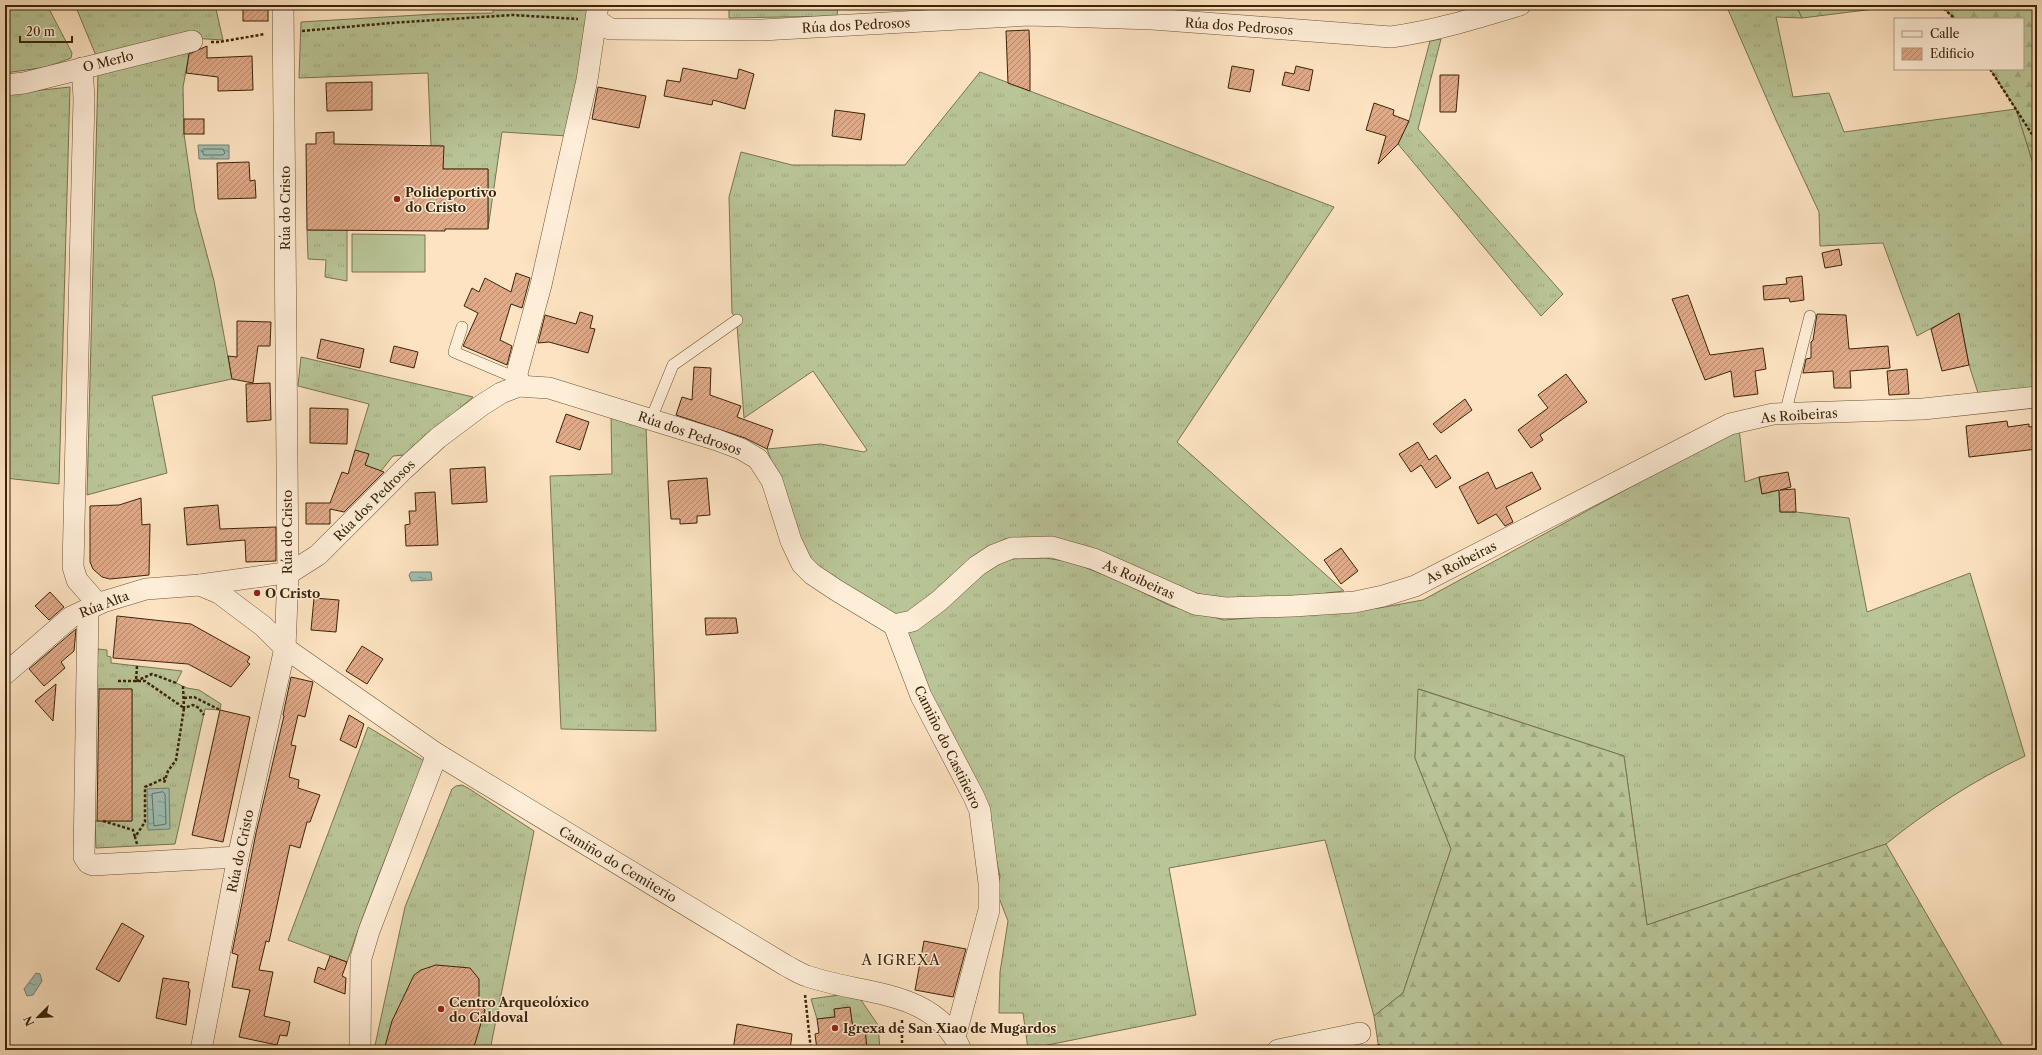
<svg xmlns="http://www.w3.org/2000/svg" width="2042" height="1055" viewBox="0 0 2042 1055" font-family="'Libre Caslon Text',serif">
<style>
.grass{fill:url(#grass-tufts);stroke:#7a7450}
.forest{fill:url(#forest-firs);stroke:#7a7450}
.pitch{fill:#b9c597;stroke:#7a7450}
.water{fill:url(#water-ripples);stroke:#77806f}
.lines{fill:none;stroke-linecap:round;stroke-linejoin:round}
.shore{stroke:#6d715e;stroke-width:1}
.building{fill:url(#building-hatch);stroke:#3b2408}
.lane-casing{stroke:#6c5436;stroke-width:12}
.street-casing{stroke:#6c5436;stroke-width:22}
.path{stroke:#3b2408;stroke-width:2.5;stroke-dasharray:3 2;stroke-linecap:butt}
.lane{stroke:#feedd7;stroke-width:11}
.street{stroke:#feedd7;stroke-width:21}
.poi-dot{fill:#8f2418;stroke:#feedd7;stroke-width:1.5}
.labels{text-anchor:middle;stroke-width:3;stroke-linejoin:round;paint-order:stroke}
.street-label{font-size:13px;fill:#3b2408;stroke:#feedd7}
.poi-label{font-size:13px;font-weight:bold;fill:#3b2408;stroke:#feedd7;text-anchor:start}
.neighbourhood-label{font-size:14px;letter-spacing:1px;fill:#3b2408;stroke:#feedd7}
</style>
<defs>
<pattern id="grass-tufts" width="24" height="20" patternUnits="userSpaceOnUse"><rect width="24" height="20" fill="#b9c597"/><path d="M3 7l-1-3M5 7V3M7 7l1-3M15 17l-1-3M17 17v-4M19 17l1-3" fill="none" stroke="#a0a981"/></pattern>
<pattern id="forest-firs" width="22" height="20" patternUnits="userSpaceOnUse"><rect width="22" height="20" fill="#b9c597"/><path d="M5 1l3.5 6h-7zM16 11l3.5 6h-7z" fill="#a0a981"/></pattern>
<pattern id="water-ripples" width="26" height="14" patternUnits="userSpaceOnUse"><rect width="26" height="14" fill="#9fbeb3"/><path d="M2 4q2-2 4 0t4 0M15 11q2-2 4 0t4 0" fill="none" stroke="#839a90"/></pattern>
<pattern id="building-hatch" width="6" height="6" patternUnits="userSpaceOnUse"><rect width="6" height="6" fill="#e0a988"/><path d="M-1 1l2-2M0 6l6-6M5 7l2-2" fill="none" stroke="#b7896d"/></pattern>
</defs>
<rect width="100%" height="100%" fill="#fde3c1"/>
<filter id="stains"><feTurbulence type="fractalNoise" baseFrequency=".005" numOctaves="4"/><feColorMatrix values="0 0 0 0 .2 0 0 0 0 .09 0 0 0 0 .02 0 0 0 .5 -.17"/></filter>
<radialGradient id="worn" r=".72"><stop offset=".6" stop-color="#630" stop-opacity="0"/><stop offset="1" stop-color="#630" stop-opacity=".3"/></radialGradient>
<g class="grass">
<path d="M 5,5 L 47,5 L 72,53 L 71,58 L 47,67 L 5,73 Z"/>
<path d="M 75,5 L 213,5 L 216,9 L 223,40 L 174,37 L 97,58 Z"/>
<path d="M 494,5 L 581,10 L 588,5 L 582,79 L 567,136 L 502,132 L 488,229 L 488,169 L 443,169 L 443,146 L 431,146 L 428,73 L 299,78 L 301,22 L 435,14 L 493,13 Z"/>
<path d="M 729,5 L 838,5 L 837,16 L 729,18 Z"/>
<path d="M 1726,5 L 1796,5 L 1802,18 L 1776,17 L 1793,97 L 1829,93 L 1844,132 L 2016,109 L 2037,176 L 2037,387 L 1978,393 L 1969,365 L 1959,313 L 1917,336 L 1883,243 L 1820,246 L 1819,212 L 1776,120 Z"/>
<path d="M 1441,39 L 1418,129 L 1563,294 L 1541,316 L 1398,144 L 1409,121 L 1430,41 Z"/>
<path d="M 190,49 L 183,87 L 184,134 L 195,210 L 214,281 L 232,379 L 152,396 L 167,473 L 87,495 L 98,73 Z"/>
<path d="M 980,72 L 1334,207 L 1177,442 L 1344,591 L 1258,601 L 1227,601 L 1188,591 L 1051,538 L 1005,539 L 975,555 L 917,609 L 897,616 L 814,566 L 800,547 L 787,504 L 767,449 L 821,444 L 864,452 L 867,450 L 813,371 L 744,418 L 737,325 L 737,320 L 732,313 L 729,197 L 741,152 L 792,165 L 905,165 Z"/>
<path d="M 70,87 L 59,484 L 5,478 L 5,94 Z"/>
<path d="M 307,230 L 347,230 L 347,281 L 325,277 L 326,260 L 308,259 Z"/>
<path d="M 301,357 L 473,397 L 405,455 L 393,456 L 381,471 L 365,465 L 368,454 L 355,450 L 369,404 L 298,386 Z"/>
<path d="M 611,415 L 646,425 L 656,731 L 561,729 L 550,476 L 612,474 Z"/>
<path d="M 1739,428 L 1745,482 L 1759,477 L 1762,494 L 1779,490 L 1780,512 L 1796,512 L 1849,518 L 1867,612 L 1970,573 L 2025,756 C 1975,780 1929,809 1886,844 L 1647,925 L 1624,756 L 1419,689 L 1415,758 L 1451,849 L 1403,993 L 1374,1016 L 1325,840 L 1169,868 L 1196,1015 L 1028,1049 L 1023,1013 L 999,1013 L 1000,972 L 1008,921 L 996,890 L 1000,877 L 985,805 L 919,680 L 905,634 L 987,570 L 1005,559 L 1045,558 L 1071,562 L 1115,579 L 1171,606 L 1224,620 L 1379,608 L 1423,600 Z"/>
<path d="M 98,649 L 107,650 L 107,656 L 111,657 L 111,663 L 182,671 L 176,683 L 187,688 L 199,690 L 221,704 L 220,710 L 205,709 L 175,844 L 96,848 L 95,821 L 132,821 L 132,689 L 95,689 Z"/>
<path d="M 368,727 L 426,762 C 397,828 370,894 347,962 L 288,940 Z"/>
<path d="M 462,785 L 468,788 L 534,831 L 490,1050 L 374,1050 L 405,907 L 452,789 L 456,786 Z"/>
<path d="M 845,994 L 859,997 L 878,1025 L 880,1050 L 867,1050 L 865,1028 L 853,1029 L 850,1008 L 834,1009 L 835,1017 L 817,1019 L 811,999 Z"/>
</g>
<g class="forest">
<path d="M 1796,5 L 1906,5 L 1802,18 Z"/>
<path d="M 1940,5 L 2037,5 L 2037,176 L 2016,109 L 1990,69 L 2023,69 L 2023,19 L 1955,19 Z"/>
<path d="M 1418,689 L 1624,756 L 1647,925 L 1886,844 L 2005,1050 L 1379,1050 L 1374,1016 L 1403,993 L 1451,849 L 1415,758 Z"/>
</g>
<path class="pitch" d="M 352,234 L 425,235 L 425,272 L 352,272 Z"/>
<g class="water">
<path d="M 198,145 L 229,145 L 229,159 L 199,159 Z"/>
<path d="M 411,572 L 431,572 L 432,580 L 411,581 L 409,575 Z"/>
<path d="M 169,788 L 170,829 L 148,830 L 147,789 Z"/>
<path d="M 36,973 L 40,974 L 42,981 L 33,995 L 27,996 L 24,989 Z"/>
</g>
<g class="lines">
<g class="shore">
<path d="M 204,149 L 223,149 L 225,153 L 223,155 L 204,155 L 202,151 Z"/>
<path d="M 163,792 L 165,794 L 166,824 L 154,826 L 152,794 Z"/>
</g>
</g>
<g class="building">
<rect x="243" y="5" width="25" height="16"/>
<path d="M 1029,30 L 1030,55 L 1030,91 L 1008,83 L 1006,31 Z"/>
<path d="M 207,46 L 207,58 L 252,56 L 253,90 L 218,91 L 218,77 L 186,73 L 189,54 Z"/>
<path d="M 1232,66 L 1254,70 L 1250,92 L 1228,88 Z"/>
<path d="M 1296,66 L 1313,70 L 1309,91 L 1282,85 L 1285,72 L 1294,74 Z"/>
<path d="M 683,68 L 737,79 L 739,69 L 754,74 L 745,109 L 713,100 L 712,105 L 664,96 L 667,80 L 680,82 Z"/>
<path d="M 1440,75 L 1459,75 L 1456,112 L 1440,112 Z"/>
<path d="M 372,82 L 372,110 L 327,111 L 326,83 Z"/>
<path d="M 598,87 L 646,96 L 639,128 L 592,119 Z"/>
<path d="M 1374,103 L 1394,110 L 1393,115 L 1409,121 L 1398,144 L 1378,164 L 1386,136 L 1366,130 Z"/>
<path d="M 835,110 L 865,114 L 861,140 L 832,136 Z"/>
<rect x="184" y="119" width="20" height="15"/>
<path d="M 334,132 L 334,144 L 444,146 L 443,169 L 488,169 L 488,229 L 445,229 L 445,231 L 307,230 L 306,144 L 316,144 L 316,133 Z"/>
<path d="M 249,162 L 250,181 L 255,180 L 256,198 L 218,199 L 217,163 Z"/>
<path d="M 1839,249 L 1842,265 L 1825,268 L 1822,253 Z"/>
<path d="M 516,273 L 530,278 L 522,308 L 511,304 L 500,340 L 512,346 L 507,365 L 463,346 L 478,313 L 464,306 L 472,288 L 479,292 L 485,278 L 511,292 Z"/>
<path d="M 1802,276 L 1804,300 L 1790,302 L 1789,298 L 1764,300 L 1763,286 L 1787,284 L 1786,278 Z"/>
<path d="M 1688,295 L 1710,355 L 1763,348 L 1766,369 L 1755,371 L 1758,394 L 1734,397 L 1731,371 L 1705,380 L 1672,299 Z"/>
<path d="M 580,312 L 593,316 L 590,328 L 595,329 L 588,353 L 549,342 L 538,343 L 545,315 L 576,324 Z"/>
<path d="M 1959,313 L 1969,365 L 1942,371 L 1931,329 Z"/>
<path d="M 1817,314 L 1846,315 L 1849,349 L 1888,346 L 1890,368 L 1850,371 L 1851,388 L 1834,388 L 1833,371 L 1803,373 L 1806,359 L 1811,358 L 1811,342 L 1813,340 Z"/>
<path d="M 237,321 L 271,322 L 270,346 L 258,346 L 253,383 L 232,379 L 228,356 L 237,357 Z"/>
<path d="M 321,339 L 364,349 L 360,368 L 317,358 Z"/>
<path d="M 394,346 L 418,352 L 414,368 L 390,362 Z"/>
<path d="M 694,367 L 711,368 L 710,395 L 741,406 L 737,417 L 773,430 L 767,449 L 745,438 L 676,415 L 682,397 L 692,400 Z"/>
<path d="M 1907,369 L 1909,394 L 1889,395 L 1887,371 Z"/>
<path d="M 1566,374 L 1587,402 L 1540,435 L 1543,440 L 1531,448 L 1518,430 L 1548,408 L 1538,395 Z"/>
<path d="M 270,383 L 271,420 L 247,422 L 246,384 Z"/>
<path d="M 1465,399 L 1472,410 L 1441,433 L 1433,424 Z"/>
<path d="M 310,408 L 348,409 L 347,444 L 310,443 Z"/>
<path d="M 566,414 L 589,422 L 580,450 L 556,442 Z"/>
<path d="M 2007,421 L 2008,427 L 2029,424 L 2029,427 L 2037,426 L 2037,449 L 1969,457 L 1966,426 Z"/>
<path d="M 1418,442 L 1429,460 L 1436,455 L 1451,478 L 1436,488 L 1421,465 L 1411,472 L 1399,454 Z"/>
<path d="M 355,450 L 369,454 L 365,465 L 384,472 L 344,512 L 330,509 L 330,524 L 306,524 L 306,503 L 330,503 L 342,472 L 348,474 Z"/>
<path d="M 485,467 L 487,502 L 452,504 L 450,469 Z"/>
<path d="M 1488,472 L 1496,489 L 1532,472 L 1541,489 L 1506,507 L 1513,522 L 1505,526 L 1496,514 L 1478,524 L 1459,487 Z"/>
<path d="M 1788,472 L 1791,487 L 1780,490 L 1795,489 L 1796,512 L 1780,512 L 1779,490 L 1762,494 L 1759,477 Z"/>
<path d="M 707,478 L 710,515 L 697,516 L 697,523 L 680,524 L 680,519 L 671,519 L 668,481 Z"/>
<path d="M 435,492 L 438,545 L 406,546 L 405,525 L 410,524 L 409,511 L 416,511 L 415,493 Z"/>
<path d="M 141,498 L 142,525 L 150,524 L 149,575 L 110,579 L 102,577 L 93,569 L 90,562 L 90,506 L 119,505 Z"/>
<path d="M 218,505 L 220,529 L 276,527 L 276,561 L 246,562 L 245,540 L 187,545 L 184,508 Z"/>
<path d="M 1341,548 L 1358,571 L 1341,584 L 1324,560 Z"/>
<path d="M 50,592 L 64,607 L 49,620 L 35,606 Z"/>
<path d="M 314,598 L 339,600 L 336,632 L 311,630 Z"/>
<path d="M 117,616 L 191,624 L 250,657 L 247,662 L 250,664 L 231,687 L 188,664 L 113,658 Z"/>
<path d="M 705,618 L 736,618 L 738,633 L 706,635 Z"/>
<path d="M 76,629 L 74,651 L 61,662 L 65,668 L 44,686 L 29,669 Z"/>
<path d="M 362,646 L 383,659 L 367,684 L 346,671 Z"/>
<path d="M 291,677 L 313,682 L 305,717 L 298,715 L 291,745 L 296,746 L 289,777 L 299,780 L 298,788 L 320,795 L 310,822 L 307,822 L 300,848 L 290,845 L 269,942 L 266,941 L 259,970 L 273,972 L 264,1016 L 290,1022 L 287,1036 L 280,1035 L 277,1045 L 239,1037 L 250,990 L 232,987 L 238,955 L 232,953 L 256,833 L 284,716 L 283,715 Z"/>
<path d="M 56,684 L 53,721 L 35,701 Z"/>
<path d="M 99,689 L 132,689 L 132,821 L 97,821 Z"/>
<path d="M 220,710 L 250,717 L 223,842 L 192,835 Z"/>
<path d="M 349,715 L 364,724 L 356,748 L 340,740 Z"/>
<path d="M 122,923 L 144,936 L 119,982 L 96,969 Z"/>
<path d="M 924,941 L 966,949 L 953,997 L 915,990 Z"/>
<path d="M 330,956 L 347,962 L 342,976 L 346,978 L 345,994 L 314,982 L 318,967 L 325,970 Z"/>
<path d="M 436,965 L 470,968 L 479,979 L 479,1004 L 485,1010 L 473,1050 L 384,1050 L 392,1021 L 414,975 L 421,970 Z"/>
<path d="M 163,978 L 189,982 L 188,987 L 190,990 L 186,1025 L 156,1018 Z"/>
<path d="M 850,1007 L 853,1029 L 865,1028 L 867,1050 L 817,1050 L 815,1034 L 819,1033 L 817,1019 L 835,1017 L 834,1009 Z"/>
<path d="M 737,1024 L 792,1034 L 790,1050 L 733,1050 Z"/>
</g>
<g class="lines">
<defs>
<g id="lane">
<path d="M 462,327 L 454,352 L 511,376 L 517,384"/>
<path d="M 1785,414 L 1810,316"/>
<path d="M 651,419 L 673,365 L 737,320"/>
</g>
<g id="street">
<path d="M 597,20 L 610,29 L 761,30 L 1029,15 L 1152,19 L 1391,37 C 1435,31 1477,18 1520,5"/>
<path d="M 82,68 L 84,98 L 73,567 L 77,580 L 98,604"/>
<path d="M 5,85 L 24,83 L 192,41"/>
<path d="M 519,386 L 517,373 L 541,285 L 587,80 L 598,5"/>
<path d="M 200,585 L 219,593 L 263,626 L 285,648 L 437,754 L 785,965 C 793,969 800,974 807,976 C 860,995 935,989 961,1050"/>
<path d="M 88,609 L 84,857 L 88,863 L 93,865 L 238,857"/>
<path d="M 894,625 L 912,621 L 939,601 L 977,566 L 994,555 L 1012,548 L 1052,547 L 1094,559 L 1195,604 L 1225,608 L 1293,606 L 1355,602 L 1383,596 L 1415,586 L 1730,424 L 1773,414 L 1923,409 L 2037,397"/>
<path d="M 894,625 L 921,696 L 974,797 L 980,811 L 981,821 L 989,883 L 989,910 L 955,1037"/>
<path d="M 5,674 L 71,617 L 103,602 L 146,589 L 200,585 L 277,574 L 288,574 L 318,555 L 404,469 L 438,438 L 482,405 L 501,393 L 519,386 L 533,387 L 549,388 L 717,440 L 741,449 L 758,459 L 772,481 L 791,541 L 802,564 L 812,574 L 836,590 L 894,625"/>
<path d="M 201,1050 L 238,857 L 285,648 L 288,574 L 283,5"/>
<path d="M 360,1050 L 361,958 L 369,931 L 437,754"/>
<path d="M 1278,1050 L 1360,1033"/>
</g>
</defs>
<use href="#lane" class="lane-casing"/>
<use href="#street" class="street-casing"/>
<g class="path">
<path d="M 1940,5 L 1955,19"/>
<path d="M 302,31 L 390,23 L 513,15 L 578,19"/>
<path d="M 211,42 L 219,42 L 265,34"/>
<path d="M 1990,69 L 2037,142"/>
<path d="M 137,666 L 136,681 L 152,674 L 176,683"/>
<path d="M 118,681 L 145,681 L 184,708 L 176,760 L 168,771 L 164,783"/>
<path d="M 183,686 L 184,708 L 193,705 L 199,708 L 204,715"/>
<path d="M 184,698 L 194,697 L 220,710"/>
<path d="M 103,821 L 133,830 L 135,837"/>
<path d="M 137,844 L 135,837 L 145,822 L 145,787 L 165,778"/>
<path d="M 805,995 L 811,1050"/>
<path d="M 902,1020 L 902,1050"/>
<path d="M 1379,1044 L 1379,1050"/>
</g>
<use href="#lane" class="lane"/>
<use href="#street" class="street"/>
</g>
<g class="poi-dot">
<circle cx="397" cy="199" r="4"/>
<circle cx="257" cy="593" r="4"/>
<circle cx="441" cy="1009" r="4"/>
<circle cx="835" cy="1028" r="4"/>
</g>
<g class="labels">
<g class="street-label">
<text transform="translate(856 25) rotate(-3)" y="5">Rúa dos Pedrosos</text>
<text transform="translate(1239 26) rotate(4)" y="5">Rúa dos Pedrosos</text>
<text transform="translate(108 61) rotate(-14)" y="5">O Merlo</text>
<text transform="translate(285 208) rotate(-90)" y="5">Rúa do Cristo</text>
<text transform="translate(1799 415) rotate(-4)" y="5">As Roibeiras</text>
<text transform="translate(690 433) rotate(19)" y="5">Rúa dos Pedrosos</text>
<text transform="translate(374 500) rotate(-45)" y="5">Rúa dos Pedrosos</text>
<text transform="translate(287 532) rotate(-90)" y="5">Rúa do Cristo</text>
<text transform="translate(1461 562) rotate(-27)" y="5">As Roibeiras</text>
<text transform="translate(1139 579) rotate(24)" y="5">As Roibeiras</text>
<text transform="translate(104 604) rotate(-21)" y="5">Rúa Alta</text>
<text transform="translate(948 747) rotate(64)" y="5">Camiño do Castiñeiro</text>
<text transform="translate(240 851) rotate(-78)" y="5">Rúa do Cristo</text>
<text transform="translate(618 864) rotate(31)" y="5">Camiño do Cemiterio</text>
</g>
<g class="poi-label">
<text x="405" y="197">Polideportivo<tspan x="405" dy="15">do Cristo</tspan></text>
<text x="265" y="598">O Cristo</text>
<text x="449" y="1007">Centro Arqueolóxico<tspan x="449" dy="15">do Caldoval</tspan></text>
<text x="843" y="1033">Igrexa de San Xiao de Mugardos</text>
</g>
<g class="neighbourhood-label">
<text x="901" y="965">A IGREXA</text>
</g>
</g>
<rect width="2042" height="1055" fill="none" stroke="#fde3c1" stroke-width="20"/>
<rect x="6" y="6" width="2030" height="1043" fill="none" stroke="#3b2408" stroke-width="2"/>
<rect x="10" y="10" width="2022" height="1035" fill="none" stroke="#3b2408"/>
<rect x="1894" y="18" width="130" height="52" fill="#feedd7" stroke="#b09d84"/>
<rect x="1902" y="31" width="20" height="6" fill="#feedd7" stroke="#b09d84"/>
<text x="1930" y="38" font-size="12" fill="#3b2408">Calle</text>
<rect x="1902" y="48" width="20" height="12" fill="url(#building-hatch)" stroke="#b09d84"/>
<text x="1930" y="58" font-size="12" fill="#3b2408">Edificio</text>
<g transform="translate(38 1017) rotate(246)" stroke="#feedd7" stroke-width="3" paint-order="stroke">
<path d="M0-3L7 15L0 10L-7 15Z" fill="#3b2408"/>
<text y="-6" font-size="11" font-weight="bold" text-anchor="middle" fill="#3b2408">N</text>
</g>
<path d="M20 36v6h52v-6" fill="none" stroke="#3b2408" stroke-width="2"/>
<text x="26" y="36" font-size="12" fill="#3b2408" stroke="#feedd7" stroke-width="3" paint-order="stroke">20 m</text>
<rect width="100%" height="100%" filter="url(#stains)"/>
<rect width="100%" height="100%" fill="url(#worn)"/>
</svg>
